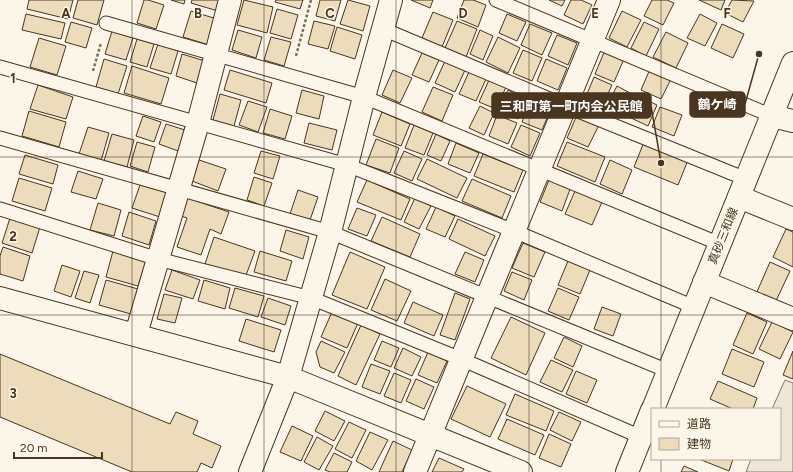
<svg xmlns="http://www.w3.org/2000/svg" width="793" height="472" viewBox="0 0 793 472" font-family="Figtree,'Noto Sans JP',sans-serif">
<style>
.green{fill:#ede6d9;stroke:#887966}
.building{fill:#ecdcbc;stroke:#4a3520}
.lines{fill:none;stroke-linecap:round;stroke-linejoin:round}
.service-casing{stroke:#4a3520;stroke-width:15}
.minor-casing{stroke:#4a3520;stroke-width:24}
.tertiary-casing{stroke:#4a3520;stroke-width:24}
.path{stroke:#7f6f5c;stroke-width:2.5;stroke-dasharray:3 2;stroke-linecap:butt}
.service{stroke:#fbf6e9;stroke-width:13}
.minor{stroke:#fbf6e9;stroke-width:22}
.tertiary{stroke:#fbf6e9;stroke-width:22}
.grid{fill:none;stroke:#4a3520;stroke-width:1;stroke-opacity:0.55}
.labels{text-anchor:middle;stroke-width:3;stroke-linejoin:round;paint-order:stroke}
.street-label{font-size:12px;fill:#4a3520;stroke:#fbf6e9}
.grid-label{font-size:13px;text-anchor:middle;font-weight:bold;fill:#4a3520;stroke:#fbf6e9;stroke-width:3;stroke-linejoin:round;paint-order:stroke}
.leader{fill:none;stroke:#4a3520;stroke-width:1.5}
.callout-dot{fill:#4a3520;stroke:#fbf6e9;stroke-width:1.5}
.callout{fill:#4a3520;stroke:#4a3520;stroke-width:1.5}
.callout-label{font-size:13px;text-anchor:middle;font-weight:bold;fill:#fff}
</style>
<rect width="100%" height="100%" fill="#fbf6e9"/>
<path class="green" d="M 785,380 L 793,383 L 793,472 L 746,472 L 751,459 L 780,459 L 780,409 L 772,409 Z"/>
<g class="building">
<path d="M 29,0 L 73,0 L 68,19 L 27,9 Z"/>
<path d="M 78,0 L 104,0 L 97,25 L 73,18 Z"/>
<path d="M 144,0 L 148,0 L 164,5 L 156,29 L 137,23 Z"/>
<path d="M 171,0 L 185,0 L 184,4 Z"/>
<path d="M 192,0 L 221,0 L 218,11 L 191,3 Z"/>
<path d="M 244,0 L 273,7 L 267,33 L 237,25 Z"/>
<path d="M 276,0 L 303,0 L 300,9 L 275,2 Z"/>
<path d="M 320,0 L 341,0 L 335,21 L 316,16 Z"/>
<path d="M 348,0 L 370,6 L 363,31 L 340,24 Z"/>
<path d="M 411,0 L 433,0 L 430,8 Z"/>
<path d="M 464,0 L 473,0 L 486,5 L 478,27 L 457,18 Z"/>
<path d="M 549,0 L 565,0 L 562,6 Z"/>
<path d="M 571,0 L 581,0 L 592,5 L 583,24 L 564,15 Z"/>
<path d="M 652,0 L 667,0 L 674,3 L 663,25 L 644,16 Z"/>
<path d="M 699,0 L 725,0 L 721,10 Z"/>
<path d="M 732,0 L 754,1 L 743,22 L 725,13 Z"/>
<path d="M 277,9 L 298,15 L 291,39 L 270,33 Z"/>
<path d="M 191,11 L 217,19 L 209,45 L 183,37 Z"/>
<path d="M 622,11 L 641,20 L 627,47 L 609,38 Z"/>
<path d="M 433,12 L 453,20 L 442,47 L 422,38 Z"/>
<path d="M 26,14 L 65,23 L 61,39 L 22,30 Z"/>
<path d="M 507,14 L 526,22 L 517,41 L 499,33 Z"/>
<path d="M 700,14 L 717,23 L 705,46 L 687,38 Z"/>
<path d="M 314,21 L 335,26 L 328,49 L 308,44 Z"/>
<path d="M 457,21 L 477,29 L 466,57 L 445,48 Z"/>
<path d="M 71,22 L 92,28 L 86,48 L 65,42 Z"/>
<path d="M 644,22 L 659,29 L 646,56 L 631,48 Z"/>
<path d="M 530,24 L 552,33 L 542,55 L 521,45 Z"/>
<path d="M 722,24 L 744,34 L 733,58 L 711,48 Z"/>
<path d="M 337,27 L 362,35 L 355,59 L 330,51 Z"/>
<path d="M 238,30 L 262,37 L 256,58 L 232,50 Z"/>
<path d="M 480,30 L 493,36 L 483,60 L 470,54 Z"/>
<path d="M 112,31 L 133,38 L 126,60 L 105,54 Z"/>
<path d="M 666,32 L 688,43 L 676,68 L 653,57 Z"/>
<path d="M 557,35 L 577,43 L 568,65 L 548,56 Z"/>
<path d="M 271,37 L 291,42 L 284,66 L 264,60 Z"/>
<path d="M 498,37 L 520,48 L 508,73 L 486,62 Z"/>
<path d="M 39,38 L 66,46 L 57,75 L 30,67 Z"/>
<path d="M 137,39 L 154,44 L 147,67 L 130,62 Z"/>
<path d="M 158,44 L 178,51 L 171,74 L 150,68 Z"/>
<path d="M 523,50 L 542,58 L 532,81 L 513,73 Z"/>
<path d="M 605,50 L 624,59 L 614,82 L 595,74 Z"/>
<path d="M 422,53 L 439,60 L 429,82 L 412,75 Z"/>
<path d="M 182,54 L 208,62 L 200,84 L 176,76 Z"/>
<path d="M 104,59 L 127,66 L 118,94 L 96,87 Z"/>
<path d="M 546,59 L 567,68 L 558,90 L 537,81 Z"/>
<path d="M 445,61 L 465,70 L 455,92 L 435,83 Z"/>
<path d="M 132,66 L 169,78 L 161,104 L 124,93 Z"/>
<path d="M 650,69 L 671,79 L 661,99 L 641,90 Z"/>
<path d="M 230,70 L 272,83 L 266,103 L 224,90 Z"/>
<path d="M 393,70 L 412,78 L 400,103 L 382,95 Z"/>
<path d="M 469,72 L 486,79 L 476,101 L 459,94 Z"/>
<path d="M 594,77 L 612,85 L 602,106 L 585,99 Z"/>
<path d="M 489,80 L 506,87 L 496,109 L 479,102 Z"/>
<path d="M 38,85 L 73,97 L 66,119 L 30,109 Z"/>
<path d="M 617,86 L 632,94 L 622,115 L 606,107 Z"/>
<path d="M 433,87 L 453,95 L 442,121 L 422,112 Z"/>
<path d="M 302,90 L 324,96 L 319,119 L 296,113 Z"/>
<path d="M 508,90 L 527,100 L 518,119 L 498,109 Z"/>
<path d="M 220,94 L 241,100 L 234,126 L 213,120 Z"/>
<path d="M 639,96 L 657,105 L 648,126 L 629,117 Z"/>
<path d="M 532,98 L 552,106 L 542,130 L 522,122 Z"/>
<path d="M 248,101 L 267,107 L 258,132 L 239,125 Z"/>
<path d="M 480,106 L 494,113 L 484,135 L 469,128 Z"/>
<path d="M 660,107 L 682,115 L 674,136 L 652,127 Z"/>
<path d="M 270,109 L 292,116 L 285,139 L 263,133 Z"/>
<path d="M 29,111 L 66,122 L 59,147 L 22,136 Z"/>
<path d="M 382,112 L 410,124 L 401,146 L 373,135 Z"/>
<path d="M 497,115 L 517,123 L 508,144 L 489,136 Z"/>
<path d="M 577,115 L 599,125 L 588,147 L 567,138 Z"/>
<path d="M 143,116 L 161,122 L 154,142 L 136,136 Z"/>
<path d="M 309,123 L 337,130 L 332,150 L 304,143 Z"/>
<path d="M 166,124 L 185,130 L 178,151 L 159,144 Z"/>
<path d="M 414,125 L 433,133 L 424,155 L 405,148 Z"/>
<path d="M 521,125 L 540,133 L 530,156 L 511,147 Z"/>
<path d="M 88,127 L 109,133 L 101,161 L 79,154 Z"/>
<path d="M 112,134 L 134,140 L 127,167 L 104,161 Z"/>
<path d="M 436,134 L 450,141 L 441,161 L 427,155 Z"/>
<path d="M 376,139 L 399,148 L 390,173 L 366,165 Z"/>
<path d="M 137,142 L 155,147 L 148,172 L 130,166 Z"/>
<path d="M 567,142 L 605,157 L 595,182 L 557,166 Z"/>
<path d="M 644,142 L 688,160 L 678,185 L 634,167 Z"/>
<path d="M 456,143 L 479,153 L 470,173 L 448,164 Z"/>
<path d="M 261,151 L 280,156 L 273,179 L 254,173 Z"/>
<path d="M 404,151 L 422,159 L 412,181 L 394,173 Z"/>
<path d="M 483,154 L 523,170 L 514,192 L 474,176 Z"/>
<path d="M 25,155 L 58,165 L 53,184 L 19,174 Z"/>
<path d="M 427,159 L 467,178 L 457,198 L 417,179 Z"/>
<path d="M 199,160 L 226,169 L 218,191 L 192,181 Z"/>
<path d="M 610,160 L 632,170 L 622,194 L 600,184 Z"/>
<path d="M 78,171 L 103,179 L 96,199 L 71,192 Z"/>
<path d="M 254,177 L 272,183 L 264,206 L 247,200 Z"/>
<path d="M 19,178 L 52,188 L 45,211 L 12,201 Z"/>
<path d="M 472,179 L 511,196 L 502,218 L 462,201 Z"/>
<path d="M 367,180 L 410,199 L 401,220 L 357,202 Z"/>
<path d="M 549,180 L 570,189 L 562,211 L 540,202 Z"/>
<path d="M 140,185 L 168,193 L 160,217 L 132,208 Z"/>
<path d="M 298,190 L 318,197 L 310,220 L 290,214 Z"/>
<path d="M 575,191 L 602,202 L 592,225 L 565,214 Z"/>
<path d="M 187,198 L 229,212 L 221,234 L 210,229 L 201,255 L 177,247 L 187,218 L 181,216 Z"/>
<path d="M 415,198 L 431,206 L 419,229 L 404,222 Z"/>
<path d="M 98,203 L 121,210 L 114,236 L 90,230 Z"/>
<path d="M 436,207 L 455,216 L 445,237 L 426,229 Z"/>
<path d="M 357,208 L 376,215 L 367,236 L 348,229 Z"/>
<path d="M 129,212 L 156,221 L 149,245 L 122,236 Z"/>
<path d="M 382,217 L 420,234 L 410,257 L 371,241 Z"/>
<path d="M 10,218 L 40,227 L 32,253 L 2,243 Z"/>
<path d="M 458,219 L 495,236 L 485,256 L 449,239 Z"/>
<path d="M 786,229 L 793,232 L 793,267 L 773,257 Z"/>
<path d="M 286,230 L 309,237 L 303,259 L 280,251 Z"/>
<path d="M 214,237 L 255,251 L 245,278 L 205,264 Z"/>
<path d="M 523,243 L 545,252 L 534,277 L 512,268 Z"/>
<path d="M 3,247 L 30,256 L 23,281 L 0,274 L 0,256 Z"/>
<path d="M 113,251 L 146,261 L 138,286 L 106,277 Z"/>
<path d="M 260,251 L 292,261 L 286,281 L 254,272 Z"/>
<path d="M 350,252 L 385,267 L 367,309 L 332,295 Z"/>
<path d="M 465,252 L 484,260 L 475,282 L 455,274 Z"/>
<path d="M 568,261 L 590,270 L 580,294 L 558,285 Z"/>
<path d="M 770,262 L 790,271 L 775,303 L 756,294 Z"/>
<path d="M 62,265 L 80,271 L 71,297 L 54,291 Z"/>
<path d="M 172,270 L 200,280 L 193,299 L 165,290 Z"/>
<path d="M 84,271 L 99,275 L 90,303 L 75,298 Z"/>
<path d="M 512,272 L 532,280 L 524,300 L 504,291 Z"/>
<path d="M 385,279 L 411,291 L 397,321 L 371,310 Z"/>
<path d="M 106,280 L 138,289 L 131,314 L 99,305 Z"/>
<path d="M 204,280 L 230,288 L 225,309 L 198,301 Z"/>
<path d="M 235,288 L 264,296 L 258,317 L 229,308 Z"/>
<path d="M 558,288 L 579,297 L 569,320 L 548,311 Z"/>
<path d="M 455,293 L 470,299 L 455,340 L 440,335 Z"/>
<path d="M 164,294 L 182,298 L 175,323 L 157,319 Z"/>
<path d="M 268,298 L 291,306 L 285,325 L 261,317 Z"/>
<path d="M 413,302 L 443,315 L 434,336 L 404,323 Z"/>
<path d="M 602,307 L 621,314 L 613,336 L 594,329 Z"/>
<path d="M 332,312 L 358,323 L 347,348 L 321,337 Z"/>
<path d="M 747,313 L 767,322 L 753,354 L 733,345 Z"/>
<path d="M 511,317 L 545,333 L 526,375 L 491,358 Z"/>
<path d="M 246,319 L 281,330 L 274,352 L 239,341 Z"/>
<path d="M 772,322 L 793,332 L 780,359 L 759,349 Z"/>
<path d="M 361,325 L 380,334 L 356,385 L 338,376 Z"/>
<path d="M 564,337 L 582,346 L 573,367 L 554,358 Z"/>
<path d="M 321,341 L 345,352 L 334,373 L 320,367 L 316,352 Z"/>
<path d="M 382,341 L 399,348 L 391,367 L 374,360 Z"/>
<path d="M 403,348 L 421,357 L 412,376 L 394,368 Z"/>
<path d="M 732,349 L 764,362 L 754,387 L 722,374 Z"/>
<path d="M 793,351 L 793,379 L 783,375 Z"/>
<path d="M 428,352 L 447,361 L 437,383 L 418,375 Z"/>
<path d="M 0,354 L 170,424 L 176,412 L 198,421 L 193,434 L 221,446 L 212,468 L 201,463 L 197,472 L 132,472 L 0,417 Z"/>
<path d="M 551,360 L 573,370 L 562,392 L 540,382 Z"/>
<path d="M 371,364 L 390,371 L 380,394 L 362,387 Z"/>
<path d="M 576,371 L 597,380 L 587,403 L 566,394 Z"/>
<path d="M 394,373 L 411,380 L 401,403 L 384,396 Z"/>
<path d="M 416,379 L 434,387 L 424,409 L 406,401 Z"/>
<path d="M 718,381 L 757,398 L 753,409 L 733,409 L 710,399 Z"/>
<path d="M 467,386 L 506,404 L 490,437 L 451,419 Z"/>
<path d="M 515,394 L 554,411 L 546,431 L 506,415 Z"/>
<path d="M 325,411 L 345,421 L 334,441 L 315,431 Z"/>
<path d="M 559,412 L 581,422 L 572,441 L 550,430 Z"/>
<path d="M 507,419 L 544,435 L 535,455 L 498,439 Z"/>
<path d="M 349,422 L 366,430 L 352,458 L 335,449 Z"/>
<path d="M 292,426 L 313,436 L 301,461 L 280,452 Z"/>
<path d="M 370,432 L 388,440 L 372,470 L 356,461 Z"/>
<path d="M 549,434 L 571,444 L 561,467 L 539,458 Z"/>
<path d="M 317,437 L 333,446 L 319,470 L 304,462 Z"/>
<path d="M 393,441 L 412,450 L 402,472 L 379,472 Z"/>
<path d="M 334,453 L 352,462 L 347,472 L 330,472 L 325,470 Z"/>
<path d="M 439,458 L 464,469 L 462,472 L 432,472 Z"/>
<path d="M 699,459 L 733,459 L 729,471 Z"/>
<path d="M 684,466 L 698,472 L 681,472 Z"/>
</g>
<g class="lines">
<defs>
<g id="service">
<path d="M 496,0 L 772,116"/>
<path d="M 106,23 L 364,97 L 720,244"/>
<path d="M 383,29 L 566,106 L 746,179"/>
<path d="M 0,67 L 347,165 L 514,231 L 694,307"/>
<path d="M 0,138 L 330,232 L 668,371"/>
<path d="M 0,209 L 158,259 L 311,298 L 461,359 L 641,437"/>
</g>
<g id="minor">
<path d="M 772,116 L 793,121"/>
<path d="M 739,197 L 793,219"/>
<path d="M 704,282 L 793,319"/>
<path d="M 0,298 L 288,377 L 521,472"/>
<path d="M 136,334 L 198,123 L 230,0"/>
<path d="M 250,472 L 288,377 L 330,232 L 364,97 L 391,0"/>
<path d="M 415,472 L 609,0"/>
</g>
<g id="tertiary">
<path d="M 653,409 L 793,63"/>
<path d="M 627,472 L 652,410"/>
</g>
</defs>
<use href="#service" class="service-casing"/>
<use href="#minor" class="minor-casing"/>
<use href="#tertiary" class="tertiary-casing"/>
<g class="path">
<path d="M 296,56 L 311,0"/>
<path d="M 93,71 L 101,43"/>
</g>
<use href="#service" class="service"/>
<use href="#minor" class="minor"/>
<use href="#tertiary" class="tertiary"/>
</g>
<path class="grid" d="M 132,0 L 132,472M 264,0 L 264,472M 396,0 L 396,472M 529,0 L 529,472M 661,0 L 661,409M 0,157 L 793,157M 0,315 L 793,315M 661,459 L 661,472"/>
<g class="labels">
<g class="street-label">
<text transform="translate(723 236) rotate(-68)" y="4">真砂三和線</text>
</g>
</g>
<g class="grid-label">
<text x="66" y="18">A</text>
<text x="198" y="18">B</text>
<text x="330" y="18">C</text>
<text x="463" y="18">D</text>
<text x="595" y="18">E</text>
<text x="727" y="18">F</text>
<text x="13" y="83">1</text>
<text x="13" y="241">2</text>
<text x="13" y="398">3</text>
</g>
<path class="leader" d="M759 54L745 104M661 163L651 106"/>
<g class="callout-dot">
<circle cx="759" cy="54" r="4"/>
<circle cx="661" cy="163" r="4"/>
</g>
<g class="callout">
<rect x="690" y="92" width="55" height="25" rx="4"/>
<rect x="492" y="93" width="159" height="25" rx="4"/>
</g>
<g class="callout-label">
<text x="717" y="109">鶴ケ崎</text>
<text x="571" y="111">三和町第一町内会公民館</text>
</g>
<rect x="651" y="408" width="130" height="52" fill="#fbf6e9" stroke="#b4a999"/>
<rect x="659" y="421" width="20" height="6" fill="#fbf6e9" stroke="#b4a999"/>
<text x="687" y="428" font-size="12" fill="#4a3520">道路</text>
<rect x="659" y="438" width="20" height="12" fill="#ecdcbc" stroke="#b4a999"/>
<text x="687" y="448" font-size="12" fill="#4a3520">建物</text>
<path d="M14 452v6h88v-6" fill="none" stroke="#4a3520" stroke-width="2"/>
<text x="20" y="452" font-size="12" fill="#4a3520" stroke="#fbf6e9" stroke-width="3" paint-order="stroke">20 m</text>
</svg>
